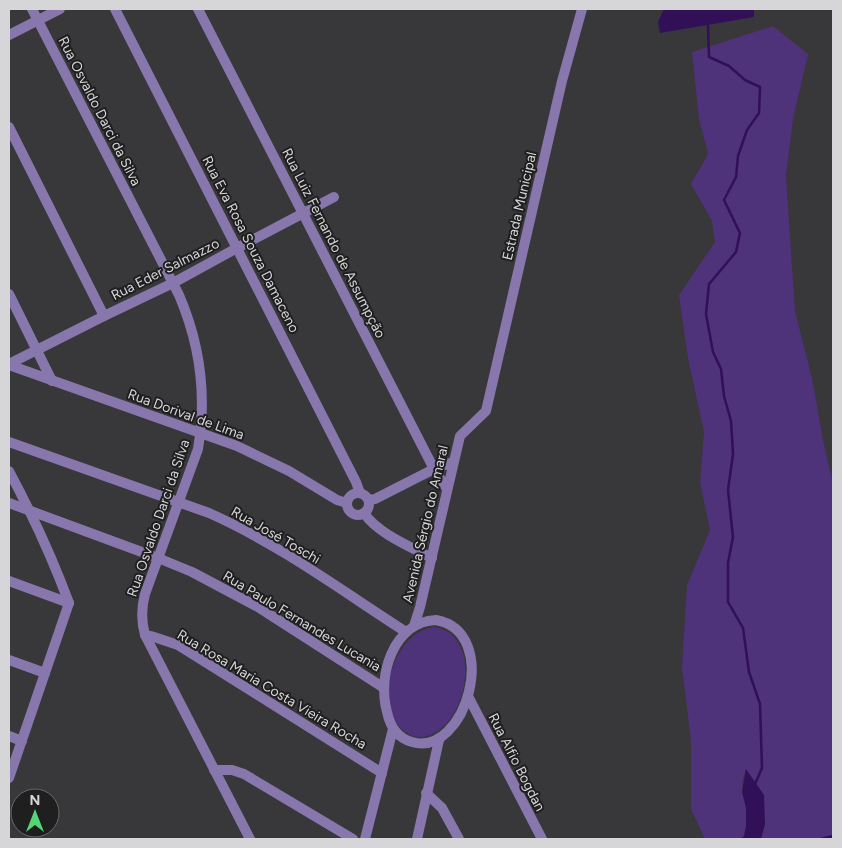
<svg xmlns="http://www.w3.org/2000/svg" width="842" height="848" viewBox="0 0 842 848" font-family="Figtree,sans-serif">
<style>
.green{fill:#4e327a}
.water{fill:#311058}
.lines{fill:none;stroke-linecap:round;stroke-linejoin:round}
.stream{stroke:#311058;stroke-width:2.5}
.minor{stroke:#8877ac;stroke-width:10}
.labels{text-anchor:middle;stroke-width:4;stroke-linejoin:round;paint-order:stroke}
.street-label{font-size:14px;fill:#d6d5d8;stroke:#1f1f20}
</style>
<rect width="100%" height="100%" fill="#38373a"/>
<g class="green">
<path d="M 773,26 L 808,54 L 793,119 L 786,176 L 795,311 L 812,378 L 823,440 L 833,484 L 833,839 L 761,839 L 765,824 L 746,769 C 739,787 744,791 746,808 C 747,817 746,827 744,836 L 739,839 L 705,839 L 691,809 L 691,741 L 682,667 L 687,585 L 710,530 L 700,482 L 704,432 L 688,358 L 679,295 L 715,242 L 712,221 L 691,184 L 708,154 L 699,119 L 692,52 Z"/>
<path d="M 434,627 C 486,635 467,732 422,737 C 411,738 402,731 396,723 C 376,691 396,633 434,627 Z"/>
</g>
<g class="water">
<path d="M 664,9 L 754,9 L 754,17 L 660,33 L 658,22 Z"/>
<path d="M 746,769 L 764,795 L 765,824 L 761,839 L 741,839 L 744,836 L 746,827 L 746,808 L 742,792 Z"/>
</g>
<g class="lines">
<g class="stream">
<path d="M 708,25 L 709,57 L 729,66 L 745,80 L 760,87 L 759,113 L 747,130 L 738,156 L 736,177 L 724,200 L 740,233 L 736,252 L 709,284 L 706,314 L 713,352 L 721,369 L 724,396 L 731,421 L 733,454 L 728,490 L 733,537 L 728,563 L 728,602 L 743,628 L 749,672 L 760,704 L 762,768 L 755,784"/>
<path d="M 821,839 L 833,836"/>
</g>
<g class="minor">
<path d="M 32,9 L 179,295 C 200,344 207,396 198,449 L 145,594 C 141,609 141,621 145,635 L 250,839"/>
<path d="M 115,9 L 356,482 L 360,493"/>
<path d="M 198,9 L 434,469 L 447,489"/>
<path d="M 9,35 L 60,9"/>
<path d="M 9,127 L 104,316"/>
<path d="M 9,294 L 52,381"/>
<path d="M 9,364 L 104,316 L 173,283 L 237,248 L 334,197"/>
<path d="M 9,365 L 237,446 L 289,471 L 337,500 L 347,503"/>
<path d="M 9,442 L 209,513 C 279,544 342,591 406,632"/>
<path d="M 9,471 C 32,514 52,557 69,603"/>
<circle cx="358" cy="504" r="11"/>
<path d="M 369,500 L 375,499 L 434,469 L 453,462"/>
<path d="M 9,503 L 158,558 L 192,572 L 258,607 L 384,688"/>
<path d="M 364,513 C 377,533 411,547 432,558"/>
<path d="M 9,581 L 69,603"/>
<path d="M 436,620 C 502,632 466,758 412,742 C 397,738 390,726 387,712 C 377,676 393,622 436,620 Z"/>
<path d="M 414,626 L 420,607 L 460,436 L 486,411 L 562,81 L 582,9"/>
<path d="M 145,635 L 154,637 L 178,645 L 382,773"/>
<path d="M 9,660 L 45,673"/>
<path d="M 468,696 L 542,839"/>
<path d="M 9,736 L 22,741"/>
<path d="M 214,770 L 232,770 L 244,774 L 353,839"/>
<path d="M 9,778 L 69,603"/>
<path d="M 426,793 L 442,808 L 459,839"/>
<path d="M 365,839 L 393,729"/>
<path d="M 417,839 L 439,740"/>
</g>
</g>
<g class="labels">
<g class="street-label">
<text transform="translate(100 111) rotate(63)" y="5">Rua Osvaldo Darci da Silva</text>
<text transform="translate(519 206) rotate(-77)" y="5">Estrada Municipal</text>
<text transform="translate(334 243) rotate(63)" y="5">Rua Luiz Fernando de Assumpção</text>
<text transform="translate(251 244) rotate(63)" y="5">Rua Eva Rosa Souza Damaceno</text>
<text transform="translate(165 269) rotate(-27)" y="5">Rua Eder Salmazzo</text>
<text transform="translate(186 414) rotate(20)" y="5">Rua Dorival de Lima</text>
<text transform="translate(158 518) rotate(-71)" y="5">Rua Osvaldo Darci da Silva</text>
<text transform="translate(425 524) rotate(-77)" y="5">Avenida Sérgio do Amaral</text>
<text transform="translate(276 535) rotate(30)" y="5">Rua José Toschi</text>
<text transform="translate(302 621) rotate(31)" y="5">Rua Paulo Fernandes Lucania</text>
<text transform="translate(272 689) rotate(31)" y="5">Rua Rosa Maria Costa Vieira Rocha</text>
<text transform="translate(517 762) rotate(63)" y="5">Rua Alfio Bogdan</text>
</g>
</g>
<rect width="842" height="848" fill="none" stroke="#d6d5d8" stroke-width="20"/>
<g transform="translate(35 813)"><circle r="24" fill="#1f1f20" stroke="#68686a"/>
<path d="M0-4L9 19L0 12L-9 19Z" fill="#53d673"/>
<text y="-8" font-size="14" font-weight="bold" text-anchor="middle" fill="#d6d5d8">N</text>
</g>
</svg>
